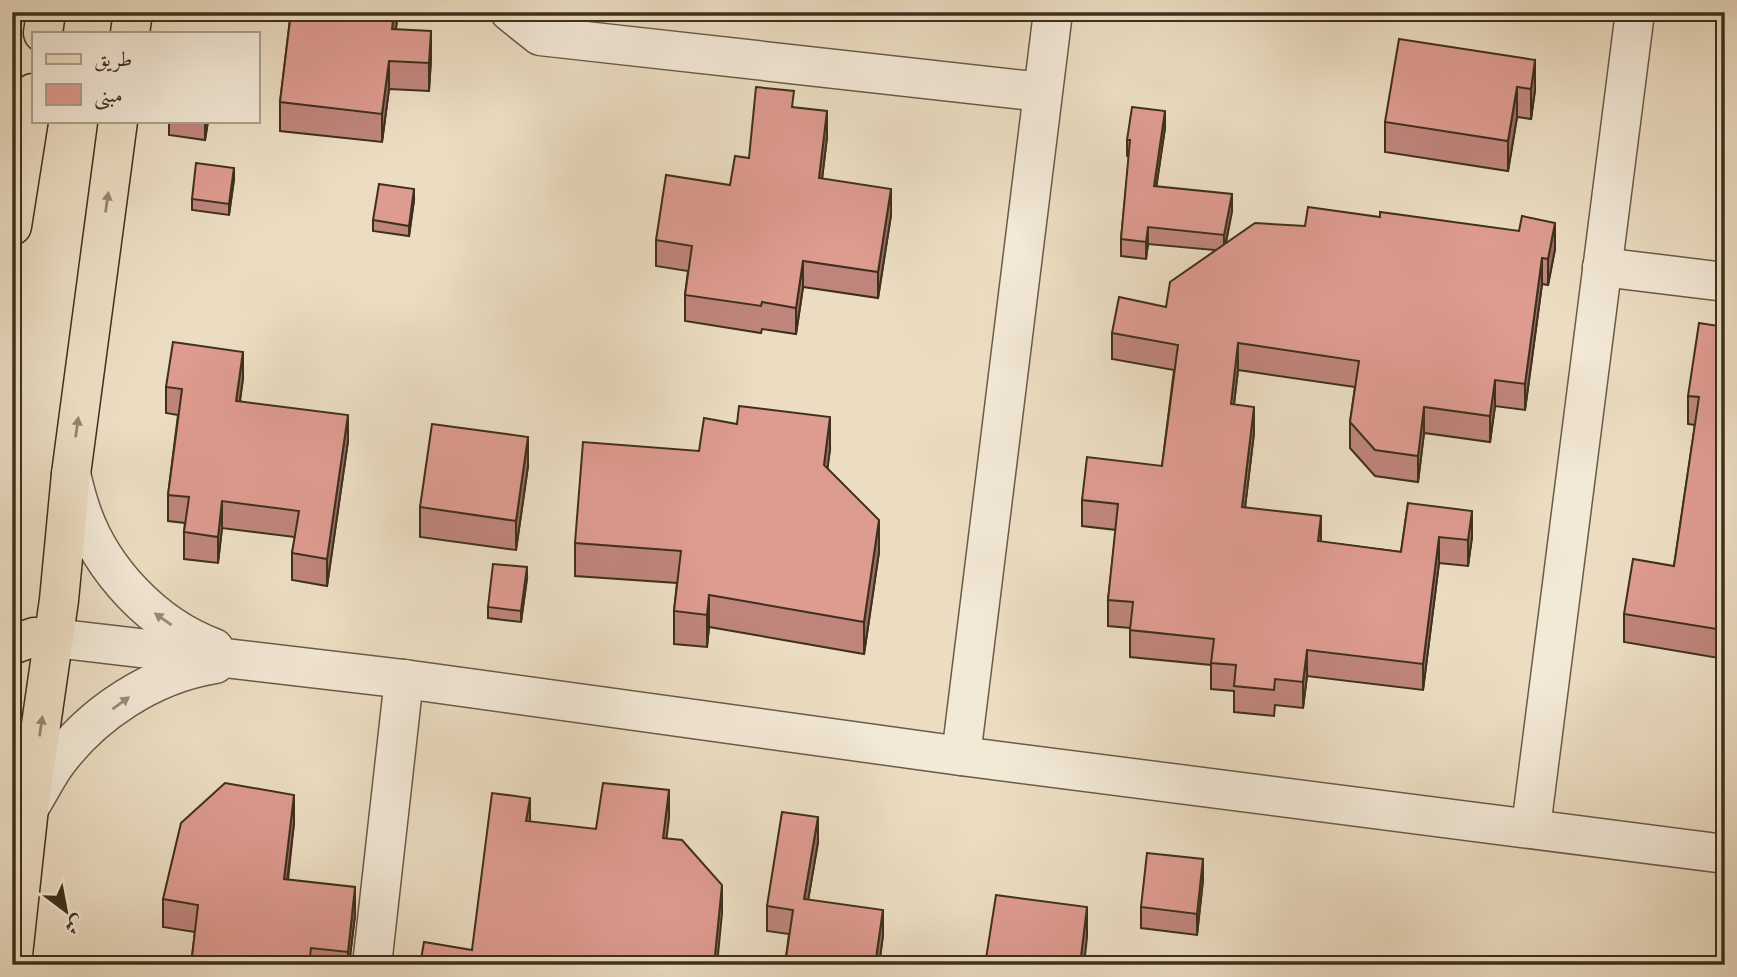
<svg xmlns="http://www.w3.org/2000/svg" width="1737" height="977" viewBox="0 0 1737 977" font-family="'Sorts Mill Goudy',Amiri,serif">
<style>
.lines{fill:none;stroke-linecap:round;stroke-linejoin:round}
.minor-casing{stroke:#6a5b46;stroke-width:41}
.major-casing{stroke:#3e301d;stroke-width:41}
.minor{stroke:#f3e9d7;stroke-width:38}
.major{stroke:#ecddc2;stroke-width:38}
.wall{fill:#bf857c;stroke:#3e301d;stroke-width:2}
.shaded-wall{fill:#9b6c65;stroke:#3e301d;stroke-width:2}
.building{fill:#de9b90;stroke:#3e301d;stroke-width:2}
.oneway{fill:#958670}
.oneway2{fill:#988c7a}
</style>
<rect width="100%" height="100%" fill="#ecddc2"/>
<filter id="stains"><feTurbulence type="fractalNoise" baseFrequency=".00286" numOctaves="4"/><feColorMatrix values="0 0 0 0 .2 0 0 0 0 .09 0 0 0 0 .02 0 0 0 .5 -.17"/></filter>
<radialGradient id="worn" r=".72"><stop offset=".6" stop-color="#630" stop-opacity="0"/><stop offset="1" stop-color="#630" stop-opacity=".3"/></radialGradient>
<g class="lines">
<defs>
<g id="minor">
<path d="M 510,12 L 540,36 L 1042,92"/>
<path d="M 1602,267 L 1725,282"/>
<path d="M 71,474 C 74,486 77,499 81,510 C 101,570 154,626 214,648"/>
<path d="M 54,638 L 404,679 L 961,756 L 1725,854"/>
<path d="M 961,756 L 1053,12"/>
<path d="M 29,808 C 37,795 45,780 54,766 C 91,714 152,674 215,664"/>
<path d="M 1531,827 L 1635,12"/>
<path d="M 372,965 L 404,679"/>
</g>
<g id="major">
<path d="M 43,33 L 46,12"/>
<path d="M 130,33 L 133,12"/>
<path d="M 12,226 L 33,93"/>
<path d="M 12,645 L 34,637 L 54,638"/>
<path d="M 12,964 L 29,808 L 59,600 L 71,474 L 118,121"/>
</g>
</defs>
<use href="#minor" class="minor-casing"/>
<use href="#major" class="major-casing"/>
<use href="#minor" class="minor"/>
<use href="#major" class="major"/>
</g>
<g class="wall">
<path d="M 245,12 L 398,12 L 396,29 L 431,59 L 429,91 L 389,89 L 382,142 L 280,131 L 280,102 L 290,19 Z"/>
<path d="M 1535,60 L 1535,90 L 1531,119 L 1517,117 L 1508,171 L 1385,152 L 1385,122 Z"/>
<path d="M 794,108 L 827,137 L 822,179 L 891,215 L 878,298 L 803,287 L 796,334 L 762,329 L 761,333 L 685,321 L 685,295 L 688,271 L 656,266 L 656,240 L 730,185 L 749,158 Z"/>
<path d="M 169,121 L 208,121 L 205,140 L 169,135 Z"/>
<path d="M 1165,128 L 1156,187 L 1232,211 L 1226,243 L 1555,249 L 1548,285 L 1542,284 L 1525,410 L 1495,406 L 1490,442 L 1424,433 L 1418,482 L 1375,476 L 1350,448 L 1350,422 L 1355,387 L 1238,370 L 1234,404 L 1254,433 L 1245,507 L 1321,542 L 1401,552 L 1408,503 L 1472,537 L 1468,566 L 1439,563 L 1423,690 L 1307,676 L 1303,708 L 1275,705 L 1274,716 L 1234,712 L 1234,691 L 1211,689 L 1211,665 L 1130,657 L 1130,628 L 1108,626 L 1108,600 L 1116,530 L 1082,526 L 1082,500 L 1162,466 L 1174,370 L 1112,359 L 1112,333 L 1166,307 L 1215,250 L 1148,244 L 1146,259 L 1121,256 L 1121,239 L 1129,157 L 1127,156 L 1127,140 Z"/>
<path d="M 234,179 L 229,215 L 192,210 L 192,199 Z"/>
<path d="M 414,200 L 409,236 L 373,231 L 373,220 Z"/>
<path d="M 1725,327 L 1725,686 L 1719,685 L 1719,658 L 1624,642 L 1624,614 L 1674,566 L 1695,425 L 1688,424 L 1688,396 Z"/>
<path d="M 243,378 L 240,401 L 348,441 L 327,586 L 292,580 L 292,553 L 295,537 L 222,528 L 218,563 L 184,559 L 184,532 L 185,523 L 168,521 L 168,495 L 178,415 L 166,413 L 166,387 Z"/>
<path d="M 830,449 L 827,468 L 879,552 L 864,654 L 709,627 L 707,647 L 674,644 L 674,611 L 677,583 L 575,576 L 575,543 Z"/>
<path d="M 528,466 L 516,550 L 420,537 L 420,507 Z"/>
<path d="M 527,578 L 521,622 L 488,618 L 488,607 Z"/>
<path d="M 294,823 L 288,880 L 355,915 L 349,965 L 191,965 L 195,932 L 163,927 L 163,899 Z"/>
<path d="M 818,842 L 808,900 L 883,935 L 879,965 L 785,965 L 789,934 L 767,931 L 767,906 Z"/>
<path d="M 1203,880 L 1197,935 L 1141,928 L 1141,907 Z"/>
</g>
<g class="shaded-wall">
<path d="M 394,12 L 398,12 L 392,57 L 392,29 Z"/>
<path d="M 431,31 L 431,59 L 429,91 L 429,63 Z"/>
<path d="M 1535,60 L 1535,90 L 1531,119 L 1531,89 Z"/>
<path d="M 389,61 L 389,89 L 382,142 L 382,114 Z"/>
<path d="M 1517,87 L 1517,117 L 1508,171 L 1508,141 Z"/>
<path d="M 827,111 L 827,137 L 819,205 L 819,178 Z"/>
<path d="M 1165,111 L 1165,128 L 1154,203 L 1154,186 Z"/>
<path d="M 205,121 L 208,121 L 205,140 Z"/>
<path d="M 234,168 L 234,179 L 229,215 L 229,204 Z"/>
<path d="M 414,189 L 414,200 L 409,236 L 409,226 Z"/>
<path d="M 891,189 L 891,215 L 878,298 L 878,272 Z"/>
<path d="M 1232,194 L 1232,211 L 1224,251 L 1224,235 Z"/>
<path d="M 1555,223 L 1555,249 L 1548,285 L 1548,259 Z"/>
<path d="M 1148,227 L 1148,244 L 1146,259 L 1146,242 Z"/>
<path d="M 1542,258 L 1542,284 L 1525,410 L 1525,384 Z"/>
<path d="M 803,261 L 803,287 L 796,334 L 796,308 Z"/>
<path d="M 1238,343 L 1238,370 L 1231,430 L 1231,404 Z"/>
<path d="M 243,352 L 243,378 L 236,427 L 236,401 Z"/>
<path d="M 1495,380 L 1495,406 L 1490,442 L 1490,416 Z"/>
<path d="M 1254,407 L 1254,433 L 1242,533 L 1242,507 Z"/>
<path d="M 1424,407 L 1424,433 L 1418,482 L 1418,456 Z"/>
<path d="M 348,415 L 348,441 L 327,586 L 327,559 Z"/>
<path d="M 830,417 L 830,449 L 824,497 L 824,465 Z"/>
<path d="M 528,437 L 528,466 L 516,550 L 516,521 Z"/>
<path d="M 222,501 L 222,528 L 218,563 L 218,537 Z"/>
<path d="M 1472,511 L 1472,537 L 1468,566 L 1468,540 Z"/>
<path d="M 1321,516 L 1321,542 L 1318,541 Z"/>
<path d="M 879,520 L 879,552 L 864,654 L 864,622 Z"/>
<path d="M 1439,537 L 1439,563 L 1423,690 L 1423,664 Z"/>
<path d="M 527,567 L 527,578 L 521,622 L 521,611 Z"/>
<path d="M 709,595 L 709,627 L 707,647 L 707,615 Z"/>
<path d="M 1307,650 L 1307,676 L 1303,708 L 1303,682 Z"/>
<path d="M 669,790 L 669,818 L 663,867 L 663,838 Z"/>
<path d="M 294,795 L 294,823 L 284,907 L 284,879 Z"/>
<path d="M 530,798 L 530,826 L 526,821 Z"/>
<path d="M 818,817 L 818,842 L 804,924 L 804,899 Z"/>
<path d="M 1203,859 L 1203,880 L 1197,935 L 1197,914 Z"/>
<path d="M 722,885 L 722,913 L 717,965 L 714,965 Z"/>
<path d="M 355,887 L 355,915 L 349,965 L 348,965 L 348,952 Z"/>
<path d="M 1087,907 L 1087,937 L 1084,965 L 1080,965 Z"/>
<path d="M 883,910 L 883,935 L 879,965 L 875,965 Z"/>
</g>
<g class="building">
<path d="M 291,12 L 394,12 L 392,29 L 431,31 L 429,63 L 389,61 L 382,114 L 280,102 Z"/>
<path d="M 1399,39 L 1535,60 L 1531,89 L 1517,87 L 1508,141 L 1385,122 Z"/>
<path d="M 756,87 L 794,91 L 792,107 L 827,111 L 819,178 L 891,189 L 878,272 L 803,261 L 796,308 L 762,302 L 761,306 L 685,295 L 692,246 L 656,240 L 666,175 L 730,185 L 735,156 L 749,158 Z"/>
<path d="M 1132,107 L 1165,111 L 1154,186 L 1232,194 L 1224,235 L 1148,227 L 1146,242 L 1121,239 L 1130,140 L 1127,140 Z"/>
<path d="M 196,163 L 234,168 L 229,204 L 192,199 Z"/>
<path d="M 379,184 L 414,189 L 409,226 L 373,220 Z"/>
<path d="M 1308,207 L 1380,217 L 1380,212 L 1519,231 L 1522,216 L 1555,223 L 1548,259 L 1542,258 L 1525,384 L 1495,380 L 1490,416 L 1424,407 L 1418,456 L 1375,450 L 1350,422 L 1359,361 L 1238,343 L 1231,404 L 1254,407 L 1242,507 L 1321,516 L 1318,541 L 1401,552 L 1408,503 L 1472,511 L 1468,540 L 1439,537 L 1423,664 L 1307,650 L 1303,682 L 1275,679 L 1274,690 L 1234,686 L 1236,665 L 1211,663 L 1214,639 L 1130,630 L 1133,602 L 1108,600 L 1118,504 L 1082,500 L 1087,457 L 1162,466 L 1178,345 L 1112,333 L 1119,297 L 1166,307 L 1170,282 L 1255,223 L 1305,226 Z"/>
<path d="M 1699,323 L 1725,327 L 1725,657 L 1719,656 L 1723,630 L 1624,614 L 1633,559 L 1674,566 L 1699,397 L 1688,396 Z"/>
<path d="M 173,342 L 243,352 L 236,401 L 348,415 L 327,559 L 292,553 L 299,511 L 222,501 L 218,537 L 184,532 L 189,497 L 168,495 L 182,389 L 166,387 Z"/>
<path d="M 739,406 L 830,417 L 824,465 L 879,520 L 864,622 L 709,595 L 707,615 L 674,611 L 681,551 L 575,543 L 583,442 L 699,451 L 704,418 L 737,424 Z"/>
<path d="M 432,424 L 528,437 L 516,521 L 420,507 Z"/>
<path d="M 493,564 L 527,567 L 521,611 L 488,607 Z"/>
<path d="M 225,783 L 294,795 L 284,879 L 355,887 L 348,952 L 311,948 L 309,965 L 191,965 L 198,905 L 163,899 L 181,823 Z"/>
<path d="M 603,783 L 669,790 L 663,838 L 682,840 L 722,885 L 714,965 L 420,965 L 424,942 L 472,950 L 492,793 L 530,798 L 526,821 L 596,829 Z"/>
<path d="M 782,812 L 818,817 L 804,899 L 883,910 L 875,965 L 785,965 L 793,910 L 767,906 Z"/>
<path d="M 1147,853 L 1203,859 L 1197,914 L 1141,907 Z"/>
<path d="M 996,895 L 1087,907 L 1080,965 L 985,965 Z"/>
</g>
<defs><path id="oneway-solid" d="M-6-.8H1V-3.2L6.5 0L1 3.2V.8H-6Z" transform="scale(1.75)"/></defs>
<g class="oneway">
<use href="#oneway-solid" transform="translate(107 202) rotate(-82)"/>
<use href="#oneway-solid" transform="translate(77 427) rotate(-82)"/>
<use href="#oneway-solid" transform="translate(41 726) rotate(-82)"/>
</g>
<g class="oneway2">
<use href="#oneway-solid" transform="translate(163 619) rotate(-145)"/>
<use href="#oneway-solid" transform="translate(121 703) rotate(-36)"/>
</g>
<rect width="1737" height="977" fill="none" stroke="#ecddc2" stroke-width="42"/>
<rect x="14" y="14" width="1709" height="949" fill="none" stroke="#3e301d" stroke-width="3.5"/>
<rect x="21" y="21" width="1695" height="935" fill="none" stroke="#3e301d" stroke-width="2"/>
<rect x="32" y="32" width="228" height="91" fill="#f3e9d7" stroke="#ab9f8d" stroke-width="2"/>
<rect x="46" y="54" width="35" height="10" fill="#ecddc2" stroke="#ab9f8d" stroke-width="2"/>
<text x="94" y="66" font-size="21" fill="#3e301d">طريق</text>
<rect x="46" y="84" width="35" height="21" fill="#de9b90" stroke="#ab9f8d" stroke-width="2"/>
<text x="94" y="102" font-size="21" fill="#3e301d">مبنى</text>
<g transform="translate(66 911) rotate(148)" stroke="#f3e9d7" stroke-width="5" paint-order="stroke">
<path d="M0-5L12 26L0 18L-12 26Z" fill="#3e301d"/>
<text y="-10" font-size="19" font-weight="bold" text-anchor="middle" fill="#3e301d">ش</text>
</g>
<rect width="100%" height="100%" filter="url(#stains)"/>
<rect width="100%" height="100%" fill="url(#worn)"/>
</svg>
